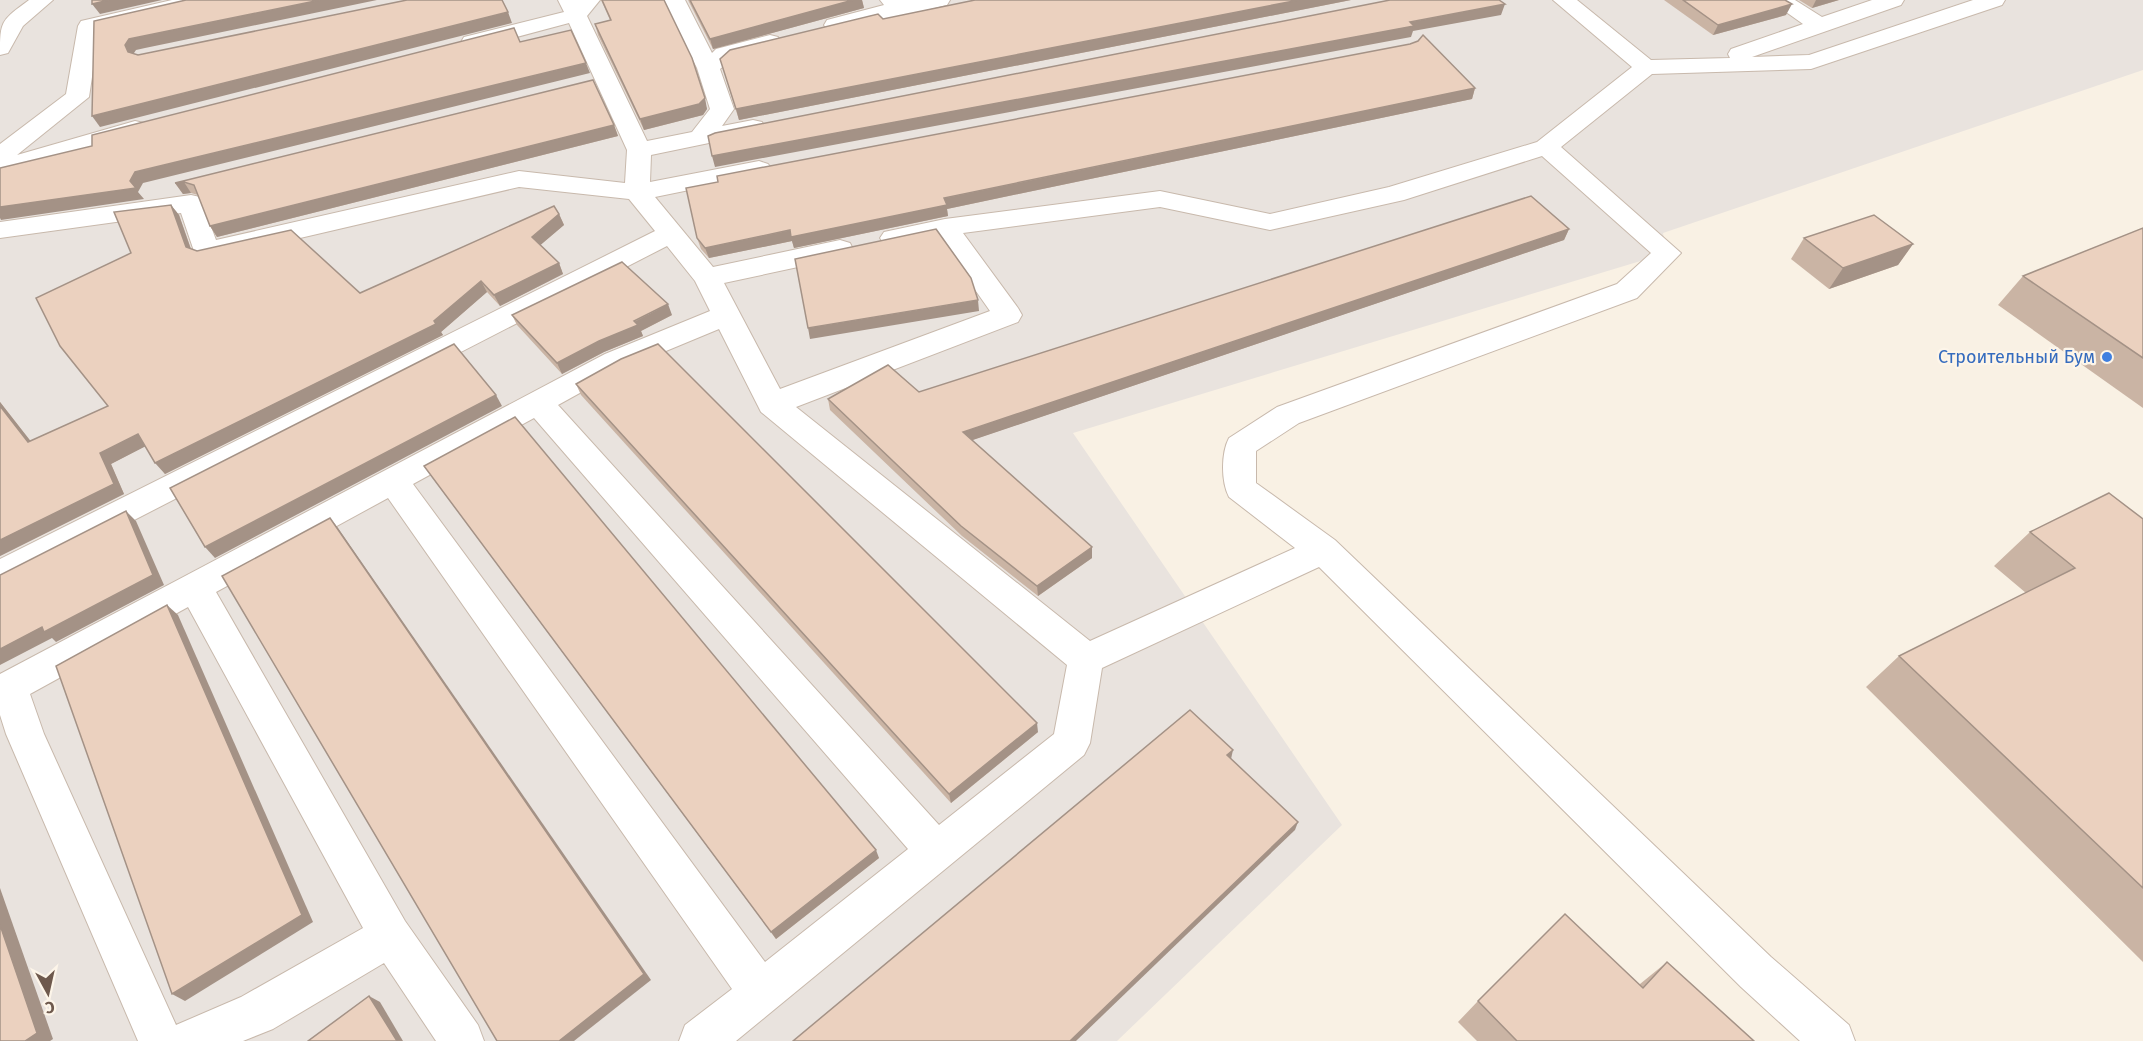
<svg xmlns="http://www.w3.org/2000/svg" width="2143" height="1041" viewBox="0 0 2143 1041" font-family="'Fira Sans',sans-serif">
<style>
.industrial{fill:#e9e3de}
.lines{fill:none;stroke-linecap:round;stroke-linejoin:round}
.minor-casing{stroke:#c8b9ac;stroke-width:2}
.minor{fill:#fff;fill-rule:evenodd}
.wall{fill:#cab4a4}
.shaded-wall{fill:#a49286}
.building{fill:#ebd1bf;stroke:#a49286;stroke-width:1.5}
.shop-dot{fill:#3f7fe0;stroke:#fdf5e9;stroke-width:2}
.labels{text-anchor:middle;stroke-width:4.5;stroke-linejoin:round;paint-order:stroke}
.shop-label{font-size:18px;fill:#366cbe;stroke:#fdf5e9;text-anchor:end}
</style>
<rect width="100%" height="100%" fill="#f9f1e4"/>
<path class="industrial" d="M 0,0 L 2143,0 L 2143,70 L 1663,233 L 1667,253 L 1073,433 L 1342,825 L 1117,1041 L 0,1041 Z"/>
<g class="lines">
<defs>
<g id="minor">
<path d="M 29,0 L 53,0 L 23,26 L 8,53 L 0,55 C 0,20 1,21 29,0 Z"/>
<path d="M 172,0 L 210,0 L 207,5 L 99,30 L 89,97 L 17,155 L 135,121 L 144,123 L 147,128 L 144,133 L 0,176 L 0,144 L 66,94 L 78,26 L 81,21 Z"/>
<path d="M 558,0 L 600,0 L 587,16 L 647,141 L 692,132 L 710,109 L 697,68 L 663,0 L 685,0 L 712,53 L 716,49 L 770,35 L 778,37 L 781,42 L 778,47 L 732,59 L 720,69 L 734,109 L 722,126 L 753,120 L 762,122 L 765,127 L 762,132 L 651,155 L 650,182 L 759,161 L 768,164 L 772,169 L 768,174 L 655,197 L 713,267 L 840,240 L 850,243 L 853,249 L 850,255 L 840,258 L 724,283 L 780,389 L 990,311 L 938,237 L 893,247 L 884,244 L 880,238 L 884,232 L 945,219 L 1160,191 L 1270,214 L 1389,187 L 1537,142 L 1632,67 L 1553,0 L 1577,0 L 1651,60 L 1730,58 L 1728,54 L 1731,49 L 1803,24 L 1769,0 L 1795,0 L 1822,17 L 1872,0 L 1904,0 L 1901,5 L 1752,57 L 1809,55 L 1973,0 L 2005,0 L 2002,5 L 1811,69 L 1652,74 L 1561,147 L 1681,253 L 1637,298 L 1299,423 L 1256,451 L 1256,483 L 1335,540 L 1771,957 L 1849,1025 L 1855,1041 L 1800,1041 L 1741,987 L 1319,567 L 1102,668 L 1090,743 L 1084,755 L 736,1041 L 679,1041 L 685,1025 L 732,989 L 388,498 L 216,592 L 405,921 L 478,1025 L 484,1041 L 436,1041 L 384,963 L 273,1029 L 243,1041 L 138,1041 L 6,734 L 0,715 L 0,674 L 605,354 L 710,311 L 695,281 L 667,246 L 0,589 L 0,559 L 655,231 L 629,199 L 519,187 L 206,260 L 196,257 L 181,213 L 0,238 L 0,222 L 191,195 L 200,197 L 216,240 L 519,171 L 625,183 L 627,150 L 569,23 L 472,49 L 464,47 L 461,42 L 464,37 L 564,12 ZM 1542,156 L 1651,253 L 1617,284 L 1277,407 L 1229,438 C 1221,453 1221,482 1229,497 L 1295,548 L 1090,641 L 796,407 L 1018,322 L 1022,315 L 1018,308 L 963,233 L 1160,207 L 1270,230 L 1404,200 ZM 719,329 L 761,412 L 1067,665 L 1054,734 L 939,825 L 558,405 L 625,368 ZM 534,418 L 908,849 L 765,962 L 413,484 ZM 188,607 L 363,928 L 241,997 L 176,1025 L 44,734 L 30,694 Z"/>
<path d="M 880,0 L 950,0 L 947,5 L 835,32 L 827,30 L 824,25 L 827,20 L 884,5 Z"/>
</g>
</defs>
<use href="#minor" class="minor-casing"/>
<use href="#minor" class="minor"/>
</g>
<g class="wall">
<path d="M 601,0 L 664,0 L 707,109 L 703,115 L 644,130 L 598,35 L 595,24 L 610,20 Z"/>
<path d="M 688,0 L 862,0 L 864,8 L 713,49 Z"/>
<path d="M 975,0 L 1351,0 L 739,120 L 720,59 L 883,19 Z"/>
<path d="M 1664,0 L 1785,0 L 1786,15 L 1713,35 Z"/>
<path d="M 1799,0 L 1839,0 L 1812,8 Z"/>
<path d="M 1475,88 L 1472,99 L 947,209 L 948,216 L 794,248 L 792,241 L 709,258 L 701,249 L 697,238 Z"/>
<path d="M 614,125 L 618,136 L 217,237 L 210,226 L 198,195 L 191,193 L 183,194 L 175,183 Z"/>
<path d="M 171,205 L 179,215 L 191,249 L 197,251 L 360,293 L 559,214 L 564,225 L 540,245 L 559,263 L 563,274 L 500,306 L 487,292 L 441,332 L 443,335 L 165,474 L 145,446 L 111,464 L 124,494 L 0,556 L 0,402 L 30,441 L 108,406 Z"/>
<path d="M 2143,228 L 2143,408 L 1998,305 L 2023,276 Z"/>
<path d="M 1569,229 L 1564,240 L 972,440 L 1092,558 L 1038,596 L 962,536 L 830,410 L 828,399 L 919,392 Z"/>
<path d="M 1804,238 L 1913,244 L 1898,265 L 1829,289 L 1791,259 Z"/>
<path d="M 512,315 L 672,315 L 641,331 L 643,336 L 604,352 L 562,374 L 517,325 Z"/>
<path d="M 576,384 L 1038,732 L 951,803 L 581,395 Z"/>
<path d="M 424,466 L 879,858 L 776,939 Z"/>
<path d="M 2143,519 L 2143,962 L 1866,687 L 1899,656 L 2026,593 L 1994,566 L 2030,532 Z"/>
<path d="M 1667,962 L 1754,1041 L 1477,1041 L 1458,1022 L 1478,1001 L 1640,984 Z"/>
</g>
<g class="shaded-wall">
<path d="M 109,0 L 162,0 L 100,14 L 92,4 Z"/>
<path d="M 320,0 L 377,0 L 145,48 L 136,50 L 132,56 L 128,52 L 125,45 L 129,39 Z"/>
<path d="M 853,0 L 862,0 L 864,8 L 713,49 L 710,39 Z"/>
<path d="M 1299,0 L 1351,0 L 739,120 L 736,109 Z"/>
<path d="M 1816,0 L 1839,0 L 1812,8 Z"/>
<path d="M 1505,4 L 1501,15 L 1413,31 L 1411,37 L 715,167 L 712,156 Z"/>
<path d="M 1792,4 L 1786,15 L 1713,35 L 1718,25 Z"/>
<path d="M 508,12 L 512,23 L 100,127 L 92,116 Z"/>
<path d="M 586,63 L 590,73 L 143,183 L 138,192 L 144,199 L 1,220 L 0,218 L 0,207 L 130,181 L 135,172 Z"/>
<path d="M 1475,88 L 1472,99 L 947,209 L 948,216 L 794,248 L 792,241 L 709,258 L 705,248 Z"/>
<path d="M 705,98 L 707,109 L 703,115 L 644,130 L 640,119 Z"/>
<path d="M 614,125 L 618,136 L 217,237 L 210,226 Z"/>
<path d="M 184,182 L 191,193 L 183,194 L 175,183 Z"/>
<path d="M 171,205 L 179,215 L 194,258 L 186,247 Z"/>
<path d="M 559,214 L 564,225 L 537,248 L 532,237 Z"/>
<path d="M 1569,229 L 1564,240 L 964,443 L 963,432 Z"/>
<path d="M 1913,244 L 1898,265 L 1829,289 L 1843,268 Z"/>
<path d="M 559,263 L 563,274 L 500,306 L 494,295 Z"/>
<path d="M 481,281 L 487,292 L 441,332 L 443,335 L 165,474 L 155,463 L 434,321 Z"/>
<path d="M 978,300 L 979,311 L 810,339 L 808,328 Z"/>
<path d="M 668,304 L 672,315 L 641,331 L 643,336 L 604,352 L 562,374 L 557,363 Z"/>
<path d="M 496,395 L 502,406 L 215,558 L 205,547 Z"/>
<path d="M 0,402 L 40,453 L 28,442 L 0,406 Z"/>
<path d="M 138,434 L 148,445 L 111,464 L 124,494 L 0,556 L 0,540 L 100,453 Z"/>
<path d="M 126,511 L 136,521 L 164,585 L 56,642 L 52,638 L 0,665 L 0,649 Z"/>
<path d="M 330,518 L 338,528 L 651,980 L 574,1041 L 559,1041 Z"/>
<path d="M 1092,547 L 1092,558 L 1038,596 L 1037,586 Z"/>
<path d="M 167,605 L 178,615 L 313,922 L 185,1001 L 172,994 Z"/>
<path d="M 1037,723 L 1038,732 L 951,803 L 949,794 Z"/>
<path d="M 1233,750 L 1231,759 L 1227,755 Z"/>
<path d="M 1298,822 L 1295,830 L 1076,1041 L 1070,1041 Z"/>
<path d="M 876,850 L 879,858 L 776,939 L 771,932 Z"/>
<path d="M 0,888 L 53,1039 L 50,1041 L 25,1041 L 0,925 Z"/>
<path d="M 369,996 L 380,1002 L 403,1041 L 397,1041 Z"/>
</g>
<g class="building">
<path d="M 92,0 L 109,0 L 92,4 Z"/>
<path d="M 186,0 L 320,0 L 129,39 L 125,45 L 128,52 L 138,55 L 407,0 L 502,0 L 508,12 L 92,116 L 94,21 Z"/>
<path d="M 602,0 L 664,0 L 692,58 L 705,98 L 699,104 L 640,119 L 595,24 L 611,20 Z"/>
<path d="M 690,0 L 853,0 L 710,39 Z"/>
<path d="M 975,0 L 1299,0 L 736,109 L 720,59 L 730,50 L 878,14 L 883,19 Z"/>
<path d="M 1390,0 L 1499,0 L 1505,4 L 1410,22 L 1414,26 L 712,156 L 708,136 L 715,133 Z"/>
<path d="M 1683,0 L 1785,0 L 1792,4 L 1718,25 Z"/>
<path d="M 514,28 L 520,42 L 571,30 L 586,63 L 135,172 L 130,181 L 136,188 L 0,207 L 0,168 L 92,146 L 92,135 Z"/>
<path d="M 1423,35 L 1475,88 L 944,198 L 947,205 L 791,237 L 790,230 L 705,248 L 697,238 L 686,188 L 718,182 L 717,176 L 1410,44 L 1418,41 Z"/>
<path d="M 593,80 L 614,125 L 210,226 L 194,185 L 184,182 L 175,183 Z"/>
<path d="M 1531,196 L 1569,229 L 963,432 L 1092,547 L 1037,586 L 961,526 L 828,399 L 888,365 L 919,392 Z"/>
<path d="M 171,205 L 186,247 L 197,251 L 291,230 L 360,293 L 554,206 L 559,214 L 532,237 L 559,263 L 494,295 L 481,281 L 434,321 L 436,324 L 155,463 L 138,434 L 100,453 L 114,484 L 0,540 L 0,406 L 28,442 L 108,406 L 60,346 L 36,298 L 131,253 L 114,212 Z"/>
<path d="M 1874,215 L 1913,244 L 1843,268 L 1804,238 Z"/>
<path d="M 2143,228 L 2143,358 L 2023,276 Z"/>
<path d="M 936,229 L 971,278 L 978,300 L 808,328 L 795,259 Z"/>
<path d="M 622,262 L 668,304 L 634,321 L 638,325 L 599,341 L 557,363 L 512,315 Z"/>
<path d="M 454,344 L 496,395 L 205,547 L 170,488 Z"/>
<path d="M 658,344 L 1037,723 L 949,794 L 576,384 L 621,359 Z"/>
<path d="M 515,417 L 876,850 L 771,932 L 424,466 Z"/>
<path d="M 2109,493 L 2143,519 L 2143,888 L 1899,656 L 2075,568 L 2030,532 Z"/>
<path d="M 126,511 L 153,575 L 44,632 L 42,627 L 0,649 L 0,575 Z"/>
<path d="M 330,518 L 644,974 L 559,1041 L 497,1041 L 222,576 Z"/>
<path d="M 167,605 L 302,915 L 172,994 L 56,666 Z"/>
<path d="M 1190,710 L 1233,750 L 1227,755 L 1298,822 L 1070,1041 L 793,1041 Z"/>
<path d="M 1565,914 L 1643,988 L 1667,962 L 1754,1041 L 1517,1041 L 1478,1001 Z"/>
<path d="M 0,925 L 37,1033 L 25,1041 L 0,1041 Z"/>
<path d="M 369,996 L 397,1041 L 308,1041 Z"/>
</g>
<circle class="shop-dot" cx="2107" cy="357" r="6"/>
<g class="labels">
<g class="shop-label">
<text x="2095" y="363">Строительный Бум</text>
</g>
</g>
<g transform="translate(48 993) rotate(172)" stroke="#fdf5e9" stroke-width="4.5" paint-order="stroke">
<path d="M0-4.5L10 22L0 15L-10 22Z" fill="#6e594d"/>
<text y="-9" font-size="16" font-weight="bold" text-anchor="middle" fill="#6e594d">С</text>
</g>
</svg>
